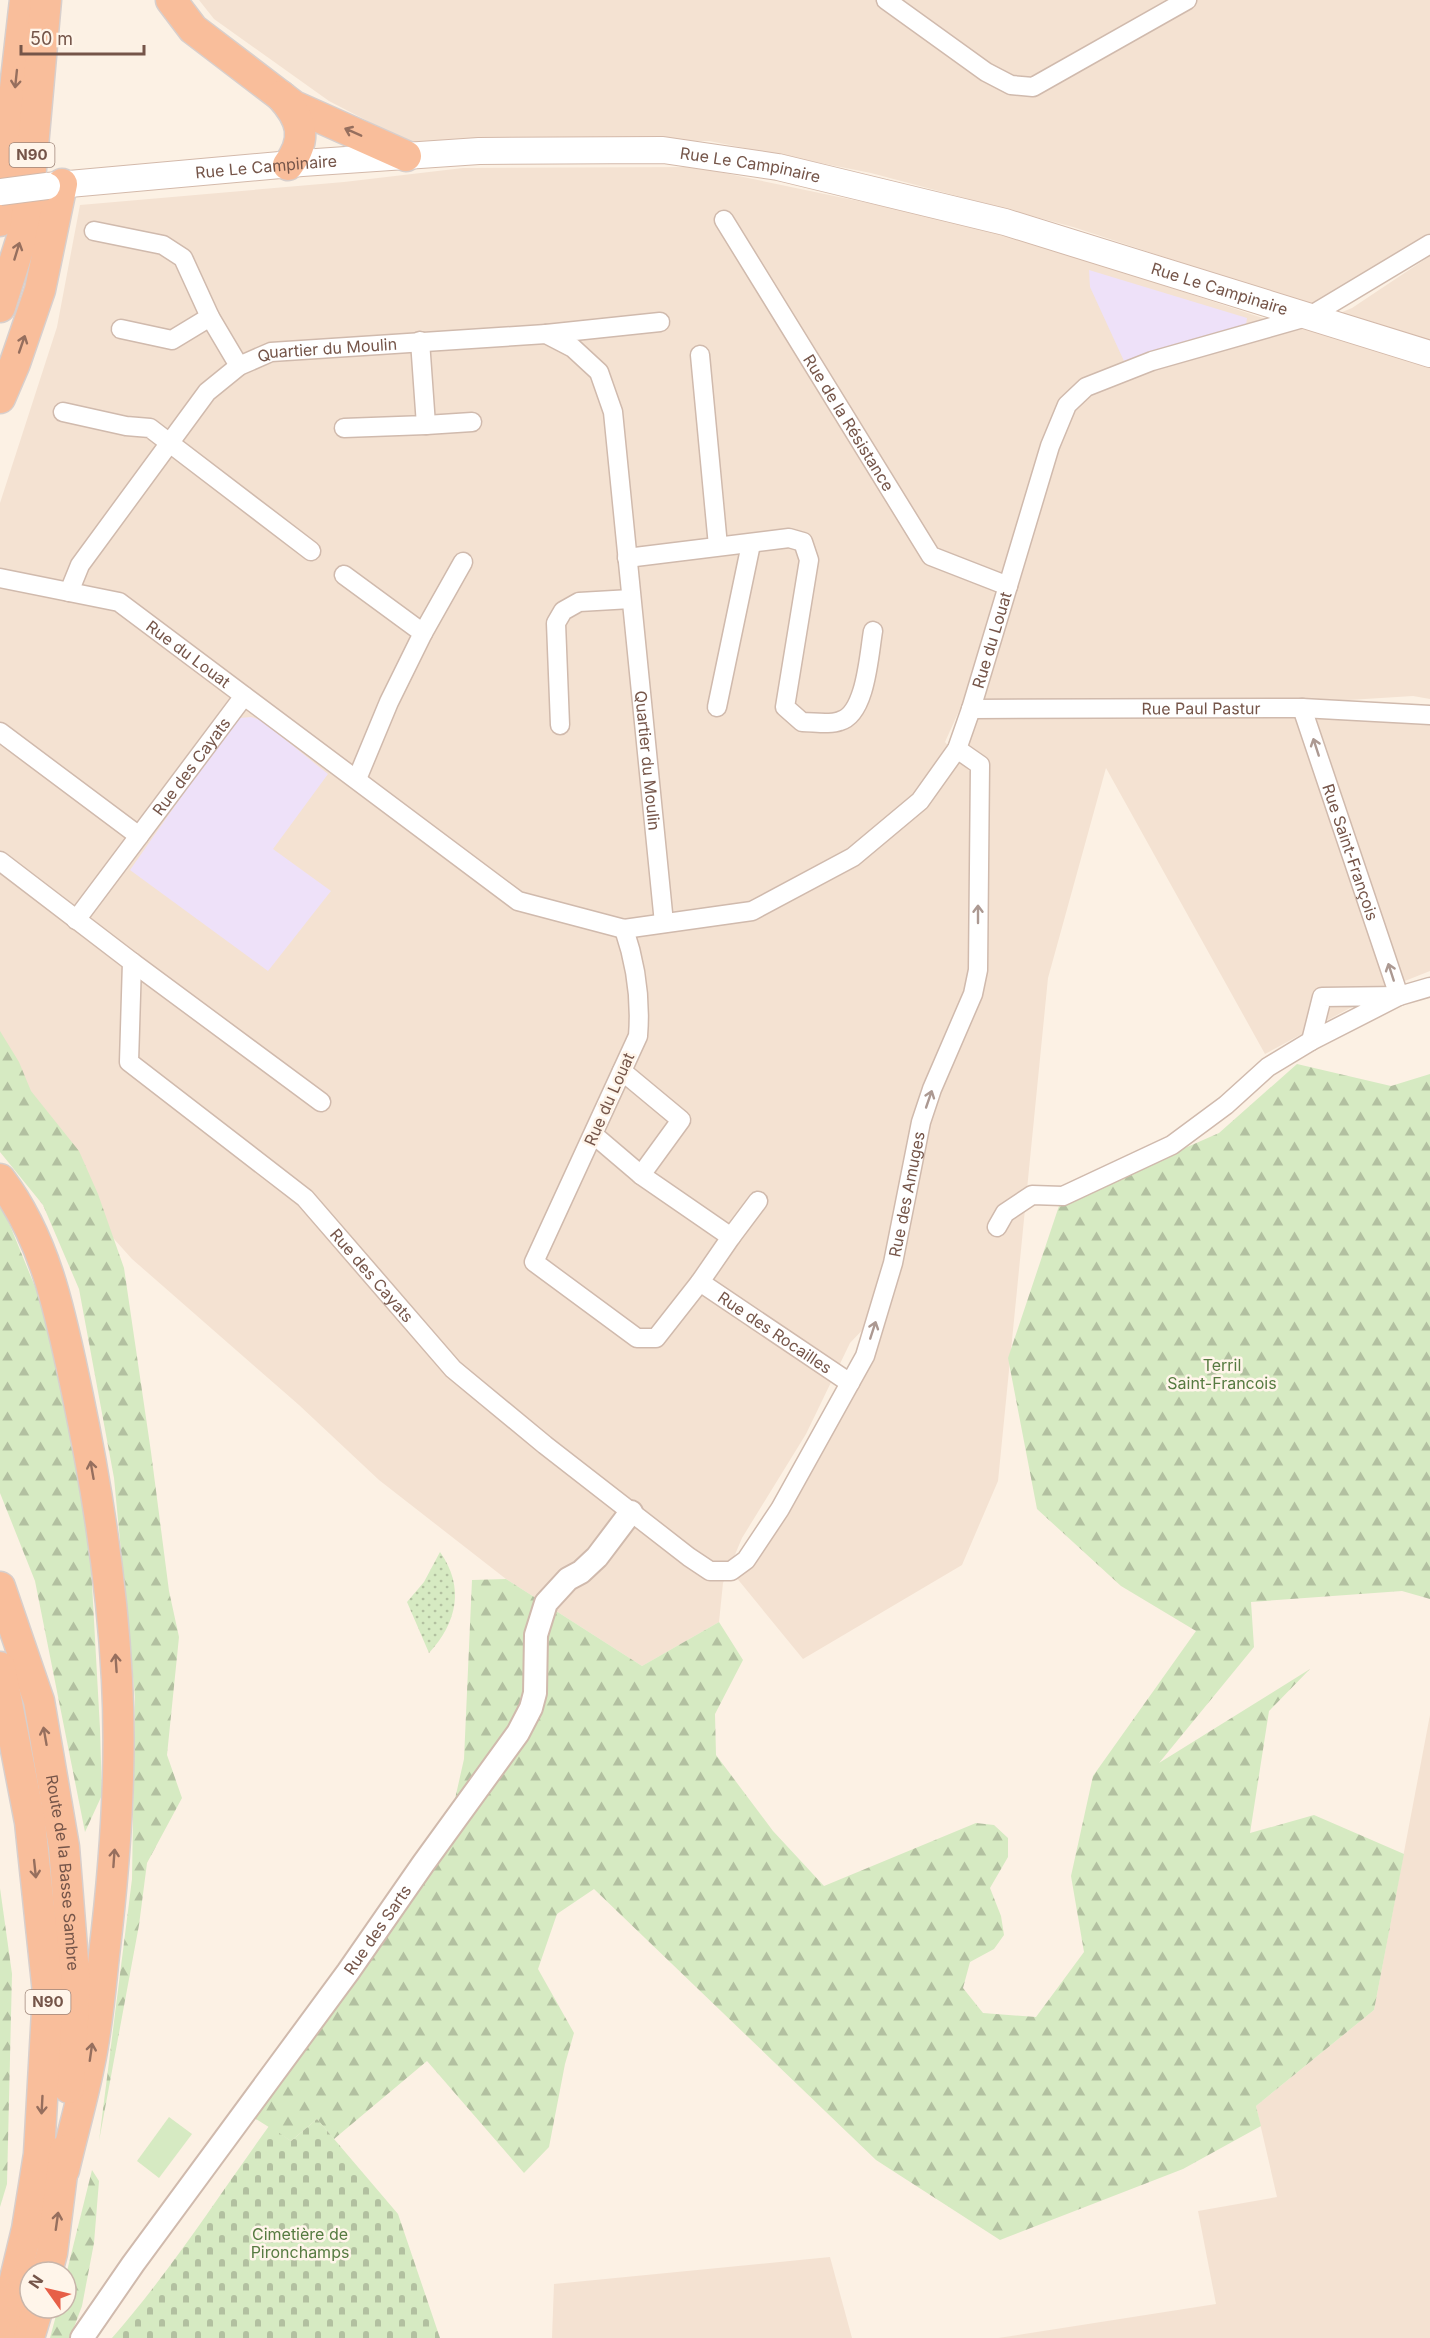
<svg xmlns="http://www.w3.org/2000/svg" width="1430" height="2338" viewBox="0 0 1430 2338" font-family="Inter,sans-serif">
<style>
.residential{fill:#f4e2d2}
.education{fill:#eee1f9}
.grass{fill:url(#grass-dots)}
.forest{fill:url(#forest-firs)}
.cemetery{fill:url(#cemetery-stones)}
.pitch{fill:#d6eac2}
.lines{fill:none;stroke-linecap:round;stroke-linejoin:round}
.minor-casing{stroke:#d0baad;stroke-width:21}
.tertiary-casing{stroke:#d0baad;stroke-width:26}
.secondary-casing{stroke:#d3b9aa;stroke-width:28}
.trunk-casing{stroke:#d8cfcc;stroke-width:33}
.minor{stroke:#fff;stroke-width:18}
.tertiary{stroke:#fff;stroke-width:22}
.secondary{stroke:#fff;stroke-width:26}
.trunk{stroke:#f9be9b;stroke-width:30}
.secondary-bridge-casing{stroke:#d3b9aa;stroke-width:28;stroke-linecap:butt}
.secondary-bridge{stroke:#fff;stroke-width:26}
.oneway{stroke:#966f5e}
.oneway2{stroke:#ac9992}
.labels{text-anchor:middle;stroke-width:5;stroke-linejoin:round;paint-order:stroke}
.shield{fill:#fff5ea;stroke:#9e8579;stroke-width:1.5}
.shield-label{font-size:15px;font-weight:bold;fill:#755549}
.street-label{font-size:16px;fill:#755549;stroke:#fff5ea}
.park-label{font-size:16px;fill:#577b41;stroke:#fff5ea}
</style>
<defs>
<pattern id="grass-dots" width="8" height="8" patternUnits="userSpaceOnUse" patternTransform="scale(1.5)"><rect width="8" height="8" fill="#d6eac2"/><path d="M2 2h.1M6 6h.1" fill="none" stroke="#b2c0a0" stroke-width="1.8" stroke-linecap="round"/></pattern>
<pattern id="forest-firs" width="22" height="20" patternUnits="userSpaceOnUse" patternTransform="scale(1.5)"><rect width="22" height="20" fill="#d6eac2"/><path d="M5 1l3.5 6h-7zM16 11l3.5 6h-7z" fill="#b2c0a0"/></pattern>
<pattern id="cemetery-stones" width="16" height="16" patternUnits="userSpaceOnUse" patternTransform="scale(1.5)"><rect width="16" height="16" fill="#d6eac2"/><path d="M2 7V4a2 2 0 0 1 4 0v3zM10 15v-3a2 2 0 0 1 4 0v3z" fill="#b2c0a0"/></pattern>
</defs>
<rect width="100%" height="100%" fill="#fcf1e4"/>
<g class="residential">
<path d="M 199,0 L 1430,0 L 1430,233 L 1316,307 L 1073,227 L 871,173 L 709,141 L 408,142 L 329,101 L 214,19 Z"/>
<path d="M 695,167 L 993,229 L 1299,330 L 1352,308 L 1430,256 L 1430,699 L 1413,696 L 1301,703 L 1168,705 L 1041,700 L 964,700 L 945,742 L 976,779 L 974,972 L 870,1322 L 850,1343 L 806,1434 L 742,1538 L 723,1583 L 719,1622 L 642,1666 L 506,1579 L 379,1480 L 299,1405 L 132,1259 L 0,1112 L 0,503 L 57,327 L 80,205 L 344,182 L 463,168 Z"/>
<path d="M 1302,708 L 1430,725 L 1430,971 L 1387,988 L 1265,1054 L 1106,768 L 1048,978 L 998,1481 L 962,1565 L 803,1659 L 731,1571 L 764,1533 L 875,1326 L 908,1183 L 975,973 L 980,765 L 957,749 L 971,709 Z"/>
<path d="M 1430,1715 L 1430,2338 L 998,2338 L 1216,2304 L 1198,2211 L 1277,2197 L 1256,2106 L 1374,2010 Z"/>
<path d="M 830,2257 L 852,2338 L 552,2338 L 554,2284 Z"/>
</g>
<g class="education">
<path d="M 1089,270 L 1247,318 L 1246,325 L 1124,361 L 1090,287 Z"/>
<path d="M 251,717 L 261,720 L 328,774 L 273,849 L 331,891 L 268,971 L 130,870 L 228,730 L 240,718 Z"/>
</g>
<path class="grass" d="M 440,1552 C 465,1587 457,1623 429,1653 L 407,1602 L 424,1582 Z"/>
<g class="forest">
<path d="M 0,1031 L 19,1062 L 31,1091 L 79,1151 L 98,1194 L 124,1268 L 151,1452 L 169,1591 L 179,1637 L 167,1755 L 182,1798 L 147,1863 L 139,1925 L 99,2141 L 132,1879 L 135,1697 L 114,1478 L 79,1289 L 43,1205 L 0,1152 Z"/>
<path d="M 1297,1064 L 1391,1086 L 1430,1074 L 1430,1599 L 1402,1591 L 1251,1602 L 1254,1647 L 1159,1763 L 1310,1669 L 1269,1711 L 1250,1833 L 1314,1815 L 1404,1854 L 1374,2010 L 1256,2106 L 1261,2126 L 1183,2169 L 1000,2240 L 876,2160 L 594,1889 L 557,1914 L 538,1969 L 574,2033 L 565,2064 L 549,2147 L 524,2173 L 427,2061 L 334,2139 L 317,2119 L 291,2141 L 253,2117 L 444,1848 L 464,1759 L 472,1580 L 506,1579 L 642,1666 L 719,1622 L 743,1660 L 715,1714 L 716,1755 L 773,1831 L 824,1886 L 976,1823 L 994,1825 L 1008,1838 L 1008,1857 L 990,1888 L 1001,1916 L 1004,1935 L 994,1949 L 970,1962 L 963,1988 L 983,2013 L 1036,2017 L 1084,1952 L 1071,1876 L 1093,1776 L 1196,1631 L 1121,1586 L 1037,1509 L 1008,1358 L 1060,1203 L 1219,1133 Z"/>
<path d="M 0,1201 L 47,1316 L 89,1530 L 100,1729 L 102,1795 L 85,1832 L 35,1581 L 0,1493 Z"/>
<path d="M 0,1888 L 12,1974 L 7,2184 L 0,2207 Z"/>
<path d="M 92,2170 L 99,2181 L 94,2243 L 82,2306 L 70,2338 L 50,2338 L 58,2308 L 66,2308 L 66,2275 Z"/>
</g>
<path class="cemetery" d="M 317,2119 L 398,2214 L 440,2338 L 112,2338 C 170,2272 217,2198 269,2126 L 291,2141 Z"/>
<path class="pitch" d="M 169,2117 L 192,2134 L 159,2178 L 137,2161 Z"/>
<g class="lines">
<defs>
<g id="minor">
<path d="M 886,0 L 986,72 L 1011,85 L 1033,87 L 1187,0"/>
<path id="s1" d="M 724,220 L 931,556 L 1008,586"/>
<path d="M 94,231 L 163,245 L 183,258 L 210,317 L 239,366"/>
<path d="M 121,329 L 172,340 L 210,317"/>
<path d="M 546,334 L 660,322"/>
<path d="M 700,355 L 718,546"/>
<path d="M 63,412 L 126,426 L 150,428 L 311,551"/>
<path d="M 426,425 L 472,422"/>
<path d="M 344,428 L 426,425 L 420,341"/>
<path d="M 627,558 L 789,538 L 803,542 L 809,560 L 785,707 L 802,722 C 814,722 830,725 840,721 C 866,714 869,654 873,631"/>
<path d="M 344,575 L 423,633 L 389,702 L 357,779"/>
<path id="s2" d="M 0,578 L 119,602 L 518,901 L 624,929 L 752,911 L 853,857 L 920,801 L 957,749 L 971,709 L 1050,446 L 1067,405 L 1086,387 L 1152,361 L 1310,316 L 1430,244"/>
<path id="s3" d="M 69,592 L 80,565 L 207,392 L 239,366 L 271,352 L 546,334 L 573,348 L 599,372 L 613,412 L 664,923"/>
<path d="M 423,633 L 463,562"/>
<path d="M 717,707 L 751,544"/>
<path id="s4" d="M 1302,708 L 1399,996 L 1430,987"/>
<path id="s5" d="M 971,709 L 1302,708 L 1430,715"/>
<path d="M 560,725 L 556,623 L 563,611 L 579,602 L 631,599"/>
<path d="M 0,732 L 139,836"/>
<path id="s6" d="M 0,861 L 132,962 L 129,1062 L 305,1198 L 453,1369 L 545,1445 L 689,1557 L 710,1571 L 731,1571 L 746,1560 L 780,1509 L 865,1356 L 893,1263 L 921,1122 L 932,1089 L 973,994 L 978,970 L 980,765 L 957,749"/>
<path id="s7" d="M 76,920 L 244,696"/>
<path id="s8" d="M 624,929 C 636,964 641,999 638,1036 L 534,1262 L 637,1338 L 656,1338 L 700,1282 L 850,1383"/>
<path d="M 132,962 L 321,1102"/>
<path d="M 1399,996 L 1311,1041 L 1322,997 Z"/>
<path d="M 622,1071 L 681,1120 L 641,1175"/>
<path d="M 594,1135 L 641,1175 L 731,1237 L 700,1282"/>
<path d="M 997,1227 L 1005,1213 L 1032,1195 L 1063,1196 L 1172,1145 L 1226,1105 L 1268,1067 L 1311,1041"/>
<path d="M 731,1237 L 758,1201"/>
</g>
<g id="tertiary">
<path id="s9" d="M 82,2338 L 133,2264 L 348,1972 L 423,1864 L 518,1733 L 531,1708 L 535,1693 L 536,1635 L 546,1603 L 568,1579 L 581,1572 L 597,1557 L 631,1512"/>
</g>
<g id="secondary">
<path id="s10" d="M 47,186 L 302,163 L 479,151 L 663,150 L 778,167 L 1005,222 L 1430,354"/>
</g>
<g id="trunk">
<path d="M 171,0 L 193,29 L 294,106 L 406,156"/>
<path d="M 281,96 C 302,119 308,139 288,165"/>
<path d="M 0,221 L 25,0"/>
<path d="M 0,307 L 26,225 L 46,0"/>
<path d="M 0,398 L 15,363 L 40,290 L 62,184"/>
<path d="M 0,1179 C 47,1241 61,1317 77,1392 C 97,1487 112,1583 117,1680 C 122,1771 115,1864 104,1955 C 100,1992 97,2030 89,2066 C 82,2101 72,2135 64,2170"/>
<path id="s11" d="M 0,1587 L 39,1701 L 64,1847 L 75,1986 L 69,2088"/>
<path d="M 0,1667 L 30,1822 L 48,1993 L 39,2154 L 27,2229 L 1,2338"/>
<path d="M 47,2272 L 52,2253 L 65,2150"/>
<path d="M 29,2338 L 38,2308"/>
</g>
</defs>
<use href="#minor" class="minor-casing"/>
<use href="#tertiary" class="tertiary-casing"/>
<use href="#secondary" class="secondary-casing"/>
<use href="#trunk" class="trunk-casing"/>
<use href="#minor" class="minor"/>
<use href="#tertiary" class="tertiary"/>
<use href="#secondary" class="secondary"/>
<use href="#trunk" class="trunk"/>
<defs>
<path id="secondary-bridge" d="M 0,192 L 47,186"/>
</defs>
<use href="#secondary-bridge" class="secondary-bridge-casing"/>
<use href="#secondary-bridge" class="secondary-bridge"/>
</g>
<defs><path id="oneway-shaft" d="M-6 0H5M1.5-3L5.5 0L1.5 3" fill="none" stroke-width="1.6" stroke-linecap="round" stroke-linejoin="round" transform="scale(1.5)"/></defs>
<g class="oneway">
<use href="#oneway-shaft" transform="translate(16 79) rotate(96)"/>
<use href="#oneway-shaft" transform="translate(353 132) rotate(-156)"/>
<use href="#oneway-shaft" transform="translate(17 251) rotate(-73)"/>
<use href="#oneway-shaft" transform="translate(22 344) rotate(-71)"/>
<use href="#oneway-shaft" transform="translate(92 1470) rotate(-100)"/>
<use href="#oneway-shaft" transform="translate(116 1663) rotate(-94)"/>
<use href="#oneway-shaft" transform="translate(45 1736) rotate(-100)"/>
<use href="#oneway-shaft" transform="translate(114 1858) rotate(-86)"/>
<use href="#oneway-shaft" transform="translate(35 1869) rotate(84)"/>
<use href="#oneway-shaft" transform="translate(91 2052) rotate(-82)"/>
<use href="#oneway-shaft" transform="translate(42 2105) rotate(93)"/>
<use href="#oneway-shaft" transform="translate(57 2221) rotate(-82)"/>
</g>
<g class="oneway2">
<use href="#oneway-shaft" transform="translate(1316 747) rotate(-108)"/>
<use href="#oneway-shaft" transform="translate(978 914) rotate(-90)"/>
<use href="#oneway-shaft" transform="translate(1391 972) rotate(-108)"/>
<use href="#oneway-shaft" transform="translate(929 1099) rotate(-71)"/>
<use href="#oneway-shaft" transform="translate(873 1330) rotate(-72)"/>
</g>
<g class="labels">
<g class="shield">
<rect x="9.5" y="143" width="45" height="24" rx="4.5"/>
<rect x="25.5" y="1990" width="45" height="24" rx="4.5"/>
</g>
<g class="shield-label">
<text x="32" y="160">N90</text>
<text x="48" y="2007">N90</text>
</g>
<g class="street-label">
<text dy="6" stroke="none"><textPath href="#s10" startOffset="706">Rue Le Campinaire</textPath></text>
<text dy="6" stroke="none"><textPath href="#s10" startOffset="220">Rue Le Campinaire</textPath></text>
<text dy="6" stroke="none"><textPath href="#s10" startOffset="1192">Rue Le Campinaire</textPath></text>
<text dy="6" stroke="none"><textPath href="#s3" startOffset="376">Quartier du Moulin</textPath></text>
<text dy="6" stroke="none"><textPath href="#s1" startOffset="238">Rue de la Résistance</textPath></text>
<text dy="6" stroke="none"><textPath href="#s2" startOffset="1239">Rue du Louat</textPath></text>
<text dy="6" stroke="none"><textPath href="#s2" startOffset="208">Rue du Louat</textPath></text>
<text dy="6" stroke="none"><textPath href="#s5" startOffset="230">Rue Paul Pastur</textPath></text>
<text dy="6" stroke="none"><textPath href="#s3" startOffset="1054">Quartier du Moulin</textPath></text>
<text dy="6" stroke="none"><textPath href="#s7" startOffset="192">Rue des Cayats</textPath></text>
<text dy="6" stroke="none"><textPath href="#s4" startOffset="152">Rue Saint-François</textPath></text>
<text transform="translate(609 1099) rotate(-66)" y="6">Rue du Louat</text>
<text dy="6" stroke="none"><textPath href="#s6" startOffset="1485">Rue des Amuges</textPath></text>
<text dy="6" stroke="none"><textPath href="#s6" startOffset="591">Rue des Cayats</textPath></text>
<text dy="6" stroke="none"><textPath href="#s8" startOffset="666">Rue des Rocailles</textPath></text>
<text dy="6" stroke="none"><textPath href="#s11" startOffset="294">Route de la Basse Sambre</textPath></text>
<text dy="6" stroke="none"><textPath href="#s9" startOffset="504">Rue des Sarts</textPath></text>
</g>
<g class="park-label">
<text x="1222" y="1371">Terril<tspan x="1222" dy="18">Saint-Francois</tspan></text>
<text x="300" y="2240">Cimetière de<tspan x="300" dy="18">Pironchamps</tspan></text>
</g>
</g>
<g transform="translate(48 2290) rotate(304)"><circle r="28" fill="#fff5ea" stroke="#c8b5aa" stroke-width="1.5"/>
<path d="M0-4.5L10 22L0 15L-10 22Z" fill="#e75f48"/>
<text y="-9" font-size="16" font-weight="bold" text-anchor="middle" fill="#755549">N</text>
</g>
<path d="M21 45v9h123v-9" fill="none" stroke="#755549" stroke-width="3"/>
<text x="30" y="45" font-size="18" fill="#755549" stroke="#fff5ea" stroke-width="4.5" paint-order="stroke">50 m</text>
</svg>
